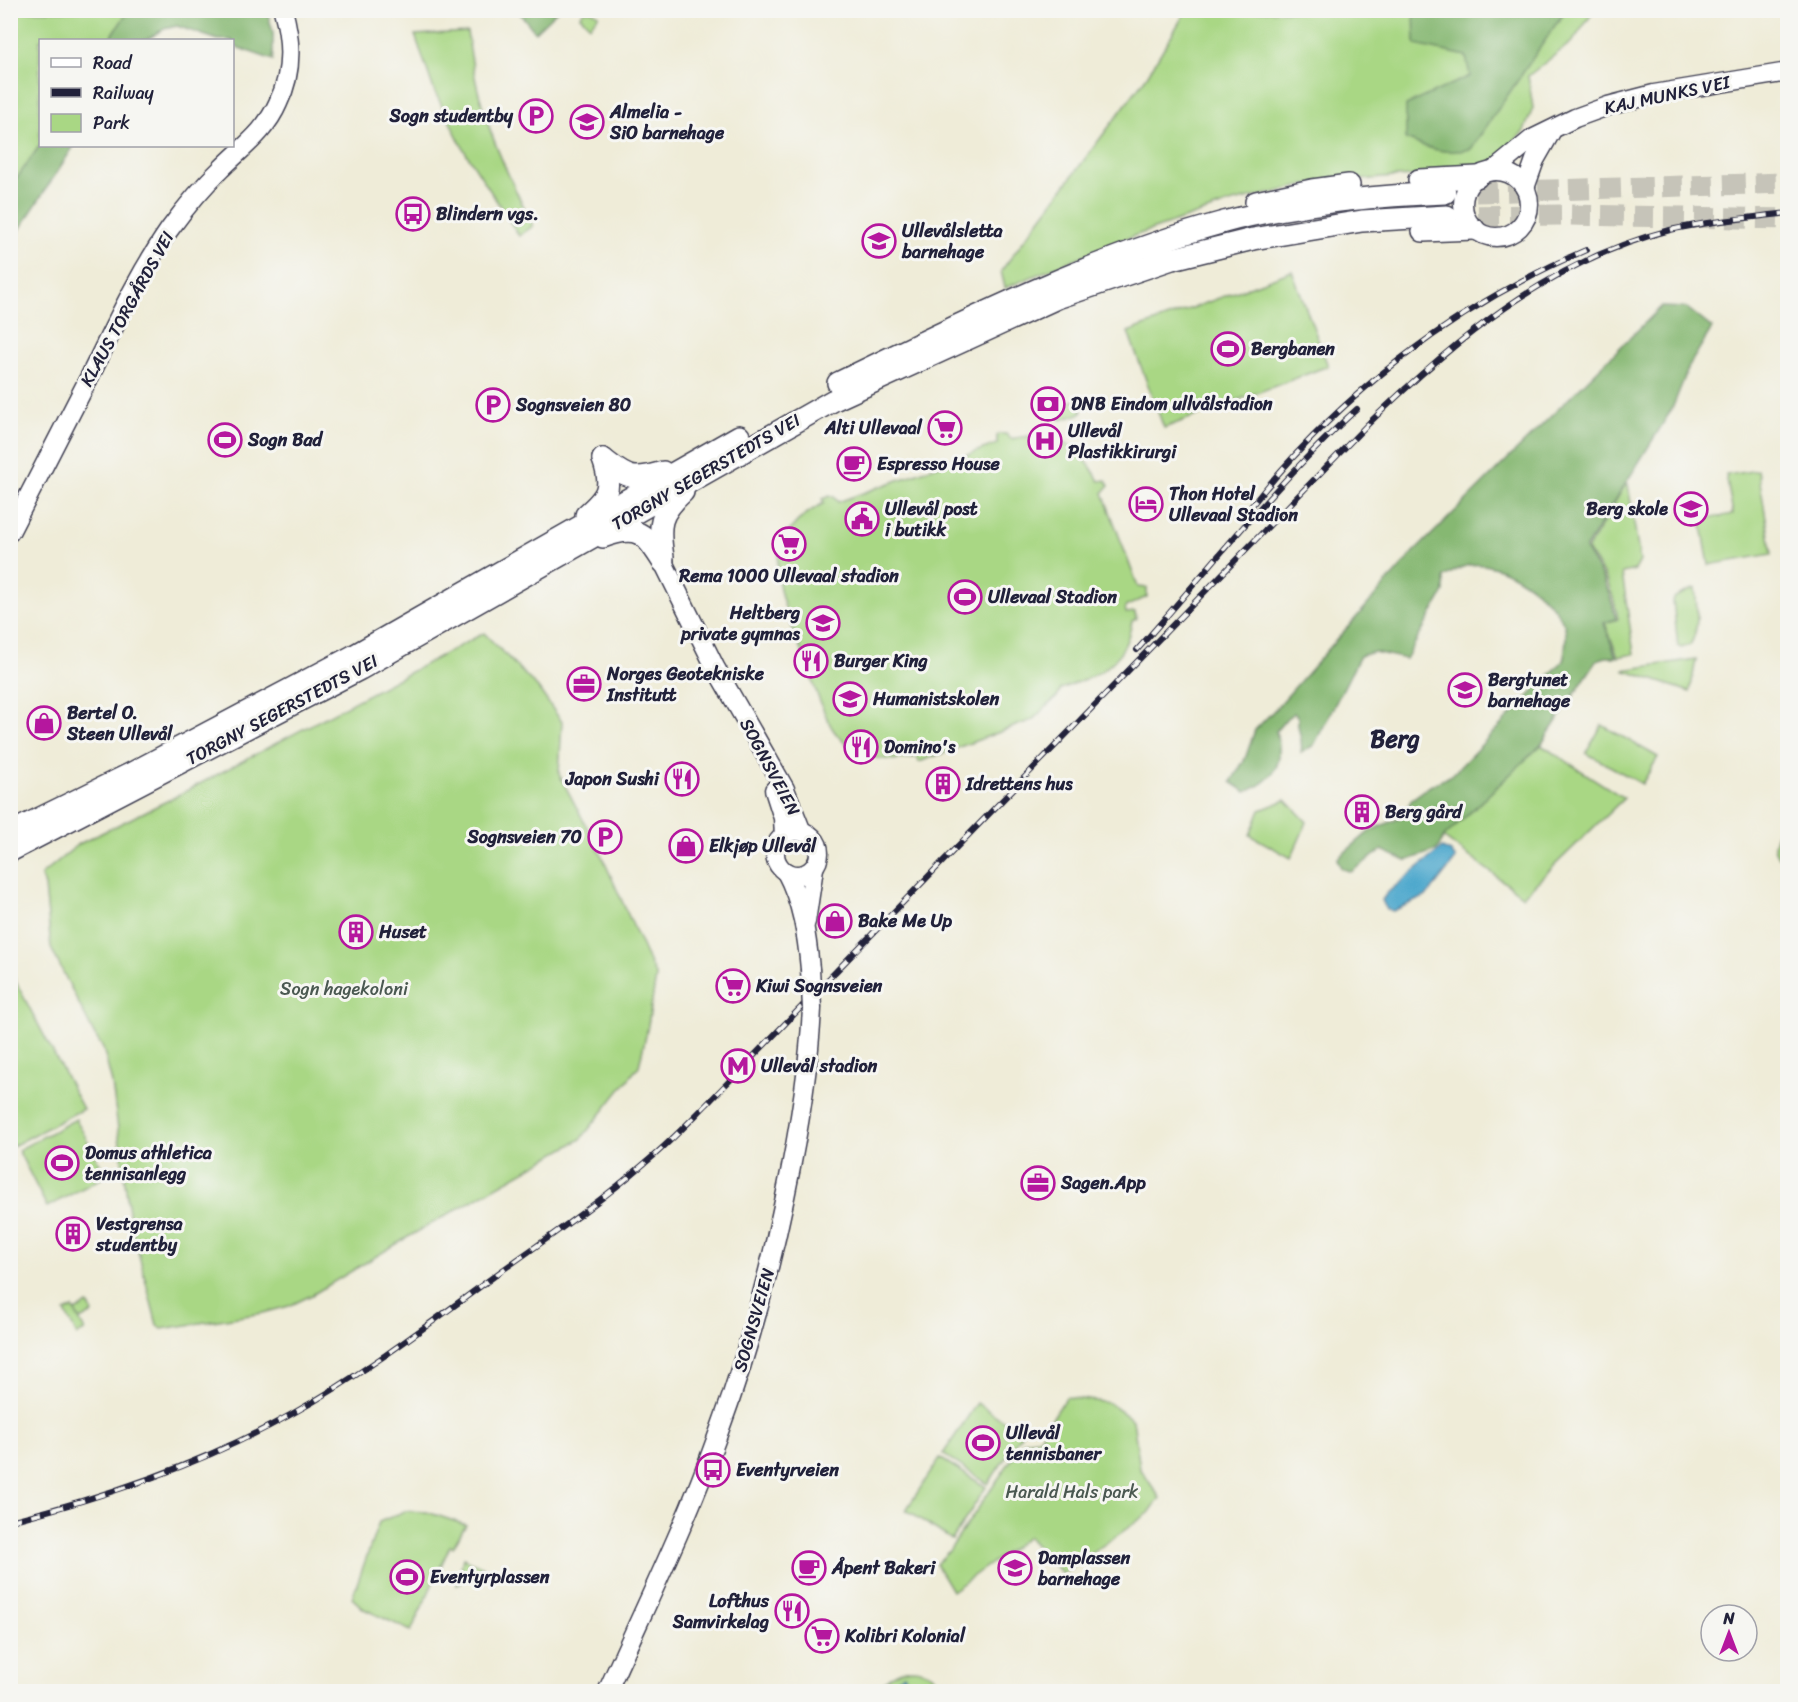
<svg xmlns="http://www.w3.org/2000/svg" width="1798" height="1702" viewBox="0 0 1798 1702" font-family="Sriracha,sans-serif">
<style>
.green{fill:#a9d784;stroke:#667c60;stroke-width:1.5}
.forest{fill:#86b872;stroke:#546d56;stroke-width:1.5}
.water{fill:#50a9cd;stroke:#396684;stroke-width:1.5}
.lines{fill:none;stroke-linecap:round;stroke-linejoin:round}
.highway-tunnel{stroke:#c6c4b9;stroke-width:21;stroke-dasharray:21 10;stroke-linecap:butt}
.major-casing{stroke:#414053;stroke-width:21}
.highway-casing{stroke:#414053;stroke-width:24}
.major{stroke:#fff;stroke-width:18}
.highway{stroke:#fff;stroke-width:21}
.rail-casing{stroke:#22223b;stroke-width:6}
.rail{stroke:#f6f6f2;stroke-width:4;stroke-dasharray:11;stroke-linecap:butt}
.major-bridge-casing{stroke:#414053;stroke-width:21;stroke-linecap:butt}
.major-bridge{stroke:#fff;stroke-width:18}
.labels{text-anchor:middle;stroke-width:6;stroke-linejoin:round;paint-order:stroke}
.street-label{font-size:18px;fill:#22223b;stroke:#f6f6f2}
.poi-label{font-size:18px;font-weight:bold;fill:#22223b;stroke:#f6f6f2;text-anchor:start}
.park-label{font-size:18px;fill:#4a5851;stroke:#f6f6f2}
.district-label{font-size:24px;font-weight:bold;fill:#22223b;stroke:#f6f6f2}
</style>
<rect width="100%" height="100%" fill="#f6f6f2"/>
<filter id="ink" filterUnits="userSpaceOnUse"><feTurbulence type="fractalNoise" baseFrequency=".0167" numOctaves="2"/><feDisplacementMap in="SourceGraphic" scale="12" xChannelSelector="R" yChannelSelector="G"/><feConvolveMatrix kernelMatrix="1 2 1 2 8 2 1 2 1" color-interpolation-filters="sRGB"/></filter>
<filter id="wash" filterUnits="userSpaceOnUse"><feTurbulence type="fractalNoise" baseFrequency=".008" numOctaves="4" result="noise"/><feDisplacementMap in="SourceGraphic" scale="24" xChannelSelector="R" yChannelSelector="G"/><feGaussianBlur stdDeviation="1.35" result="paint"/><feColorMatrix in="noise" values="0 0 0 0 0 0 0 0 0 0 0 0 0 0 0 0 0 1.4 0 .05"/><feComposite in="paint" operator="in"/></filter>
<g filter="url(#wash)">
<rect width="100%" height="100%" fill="#efecd8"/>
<g class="green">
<path d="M 11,11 L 129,11 L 109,40 L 40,40 L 40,145 L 17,179 L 11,174 Z"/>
<path d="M 584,11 L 592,11 L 599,15 L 590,26 L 580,16 Z"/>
<path d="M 1186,11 L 1594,11 L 1573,41 L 1528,76 L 1533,108 L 1524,131 L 1499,158 L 1462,174 L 1394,177 L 1306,185 L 1233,202 L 1116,242 L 1005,288 L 1001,271 L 1147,76 Z"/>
<path d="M 467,32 C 471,55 474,79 481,101 C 493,145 513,185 533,226 L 519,236 L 464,150 L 434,90 L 415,35 Z"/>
<path d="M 1292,271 L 1328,366 L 1164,428 L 1128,332 Z"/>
<path d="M 1078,399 L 1082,413 L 1061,420 L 1057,407 Z"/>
<path d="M 1000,434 L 1006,434 L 1011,439 C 1053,429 1079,443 1099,481 L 1106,480 L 1109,486 L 1103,493 L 1138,587 L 1147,588 L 1147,597 L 1125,607 L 1126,613 L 1135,612 L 1136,619 L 1132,621 C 1125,665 1099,675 1061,689 L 1058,696 L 1032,720 L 919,762 L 917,757 C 892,762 869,761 848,745 C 842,741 836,734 832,728 C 820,707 814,683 805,661 C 795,631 774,592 778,560 C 781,532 801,515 824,503 L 822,499 L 830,496 L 834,497 L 838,502 L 997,444 L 997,436 Z"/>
<path d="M 1758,470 L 1772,554 L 1709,565 L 1701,520 L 1733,514 L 1726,475 Z"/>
<path d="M 1628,484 L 1640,561 L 1635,570 L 1622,573 L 1634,654 L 1618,657 L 1605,623 L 1618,619 C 1612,587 1606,576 1587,550 L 1625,485 Z"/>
<path d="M 1695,588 C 1697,606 1700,630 1690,645 L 1681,648 L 1678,646 L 1673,601 L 1675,597 Z"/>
<path d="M 484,633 L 538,688 L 562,722 L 559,774 L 601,854 L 656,977 L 647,1031 L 639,1066 L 581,1139 L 408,1237 L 312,1295 L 289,1306 L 263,1313 L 162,1329 L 157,1325 L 130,1220 L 112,1083 L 103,1048 L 94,1034 L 51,948 L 45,886 L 41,875 L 79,844 L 171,799 Z"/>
<path d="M 1696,659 L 1690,692 L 1623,670 Z"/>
<path d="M 1602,725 L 1658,757 L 1642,784 L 1586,753 Z"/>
<path d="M 1541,745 L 1624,798 L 1523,896 L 1443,837 Z"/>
<path d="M 1286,800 L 1307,822 L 1291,858 L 1250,835 L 1260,810 Z"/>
<path d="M 1782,818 L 1787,819 L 1787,860 L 1778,857 L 1775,851 L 1774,844 Z"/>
<path d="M 10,971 L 83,1109 L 11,1147 L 10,1147 Z"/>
<path d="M 76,1119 L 106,1176 L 47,1207 L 18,1150 Z"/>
<path d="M 88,1304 L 93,1313 L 80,1320 L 75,1312 L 85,1331 L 77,1335 L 65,1312 L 73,1308 L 75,1311 Z"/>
<path d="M 1066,1397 L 1109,1403 L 1133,1420 L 1140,1468 L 1160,1498 L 1149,1513 L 1062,1574 L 1028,1537 L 952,1591 L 936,1564 L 949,1551 L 1024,1441 L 1039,1439 Z"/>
<path d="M 977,1403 L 1022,1433 L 988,1484 L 943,1454 Z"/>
<path d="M 940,1458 L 986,1487 L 952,1540 L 906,1510 Z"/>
<path d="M 405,1511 L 427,1512 L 466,1525 L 453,1547 L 450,1546 L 411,1631 L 364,1609 L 352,1598 L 379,1522 Z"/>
<path d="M 463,1558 L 483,1567 L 457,1585 Z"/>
<path d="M 911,1669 C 927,1669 938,1675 943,1691 L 876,1692 C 884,1679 896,1671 911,1669 Z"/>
</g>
<g class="forest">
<path d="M 129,10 L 267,11 L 273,32 L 273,60 L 233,46 L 232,40 L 218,40 L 177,26 L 164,29 L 146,40 L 109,40 Z"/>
<path d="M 518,11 L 557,11 L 535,32 Z"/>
<path d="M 1414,11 L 1414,10 L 1565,11 L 1471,149 C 1444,155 1430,149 1406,139 L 1406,105 L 1470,76 L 1466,56 L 1415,45 Z"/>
<path d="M 40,145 L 74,146 L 11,243 L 11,174 L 17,178 Z"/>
<path d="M 1661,307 L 1687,308 L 1712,328 L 1690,364 L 1672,409 L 1585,549 C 1603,577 1609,586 1616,619 L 1604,623 L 1616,657 L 1606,657 L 1597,660 L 1541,745 L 1444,837 L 1437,850 L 1406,861 L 1382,850 L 1351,872 L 1341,868 L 1337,859 L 1370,831 L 1402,817 L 1412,799 L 1430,786 L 1452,775 L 1563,661 C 1565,651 1568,634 1564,624 C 1550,595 1502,560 1469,565 C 1461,567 1451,573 1444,577 L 1444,592 L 1406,659 L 1374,652 L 1360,656 L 1314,745 L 1301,753 C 1304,737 1296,731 1298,717 L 1294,713 L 1287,718 L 1276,731 C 1285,762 1276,779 1246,792 L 1231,782 L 1245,759 L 1255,730 L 1281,703 L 1413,553 Z"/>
</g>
<g class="water">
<path d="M 1442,848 L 1451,852 L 1456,859 L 1427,896 L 1393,911 L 1386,909 L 1382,900 L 1387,893 Z"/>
<path d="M 904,1675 L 917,1691 L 886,1691 L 884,1689 L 893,1681 Z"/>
</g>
</g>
<g filter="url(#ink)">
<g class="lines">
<g class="highway-tunnel">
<path d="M 1445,193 L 1788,183"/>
<path d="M 1447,216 L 1569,215 L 1788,219"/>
</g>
<defs>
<g id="major">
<circle cx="1496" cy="204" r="33"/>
<path d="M 1493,171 L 1532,139 L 1575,118 L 1608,106 L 1654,94 L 1788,72"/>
<path d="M 1525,188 L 1535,160 L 1551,132"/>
<path d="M 10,532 C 37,479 64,427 91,374 C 115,325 138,275 169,230 C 185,208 202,187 222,168 C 243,147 266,131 278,103 C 293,73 292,42 283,10"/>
<path d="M 663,562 L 715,667 L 785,789 L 802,832"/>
<path d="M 774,790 L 783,818 L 784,836"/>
<circle cx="797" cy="853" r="22"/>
<path d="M 786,872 C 802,902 807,936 810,969"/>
<path d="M 806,922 L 814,868"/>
<path d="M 607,1692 C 645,1607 686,1524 717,1437 C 746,1359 768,1279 785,1197 C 798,1135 809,1072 812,1008"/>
</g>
<g id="highway">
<path d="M 1419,180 L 1477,177"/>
<path d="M 1256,202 L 1312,190 L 1349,185"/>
<path d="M 1423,231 L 1474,229"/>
<path d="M 838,383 C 962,323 1091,258 1224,222 C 1296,203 1371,196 1445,193"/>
<path d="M 603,459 C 628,479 633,481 663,472"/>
<path d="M 586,515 C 608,496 613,488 603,459"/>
<path d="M 603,537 C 638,524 645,533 663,562"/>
<path d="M 663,557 C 658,525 659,514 683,492"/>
<path d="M 10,833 L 128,775 L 353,656 L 739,436"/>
<path d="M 10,851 L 360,669 L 834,400 L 1057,298 L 1172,259 L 1253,239 L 1362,221 L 1447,216"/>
</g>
</defs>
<use href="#major" class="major-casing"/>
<use href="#highway" class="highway-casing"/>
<use href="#major" class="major"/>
<use href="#highway" class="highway"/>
<defs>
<g id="rail">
<path d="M 1249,509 C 1338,396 1453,307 1586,250"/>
<path d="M 1137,650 C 1209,569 1276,482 1357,409"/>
<path d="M 10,1521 C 108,1496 202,1464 290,1415 C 364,1374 432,1322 500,1272 C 549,1237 599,1203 645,1163 C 667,1145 687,1124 707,1104 L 1366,426 C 1453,341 1549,261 1670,230 C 1708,221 1748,218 1788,213"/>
</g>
</defs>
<use href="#rail" class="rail-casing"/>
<use href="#rail" class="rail"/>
<defs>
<path id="major-bridge" d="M 810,969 L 812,1008"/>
</defs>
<use href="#major-bridge" class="major-bridge-casing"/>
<use href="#major-bridge" class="major-bridge"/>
</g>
</g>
<defs>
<symbol id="parking-ring" viewBox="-11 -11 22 22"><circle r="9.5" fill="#f6f6f2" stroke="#b5179e" stroke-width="1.5"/><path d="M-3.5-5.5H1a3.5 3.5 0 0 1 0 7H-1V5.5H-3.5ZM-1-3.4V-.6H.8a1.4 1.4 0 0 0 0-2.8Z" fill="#b5179e"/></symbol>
<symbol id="school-ring" viewBox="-11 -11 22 22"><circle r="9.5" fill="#f6f6f2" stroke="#b5179e" stroke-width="1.5"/><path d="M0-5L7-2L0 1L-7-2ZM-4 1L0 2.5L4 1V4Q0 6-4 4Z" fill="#b5179e"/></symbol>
<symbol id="bus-ring" viewBox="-11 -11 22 22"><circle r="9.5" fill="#f6f6f2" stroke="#b5179e" stroke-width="1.5"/><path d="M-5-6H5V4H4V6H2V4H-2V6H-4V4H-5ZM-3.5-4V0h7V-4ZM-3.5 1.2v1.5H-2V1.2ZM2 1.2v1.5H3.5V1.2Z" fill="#b5179e"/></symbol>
<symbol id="stadium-ring" viewBox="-11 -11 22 22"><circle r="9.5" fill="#f6f6f2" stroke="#b5179e" stroke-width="1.5"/><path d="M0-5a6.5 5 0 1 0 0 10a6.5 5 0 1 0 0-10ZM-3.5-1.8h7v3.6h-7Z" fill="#b5179e"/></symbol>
<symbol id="bank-ring" viewBox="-11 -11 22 22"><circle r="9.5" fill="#f6f6f2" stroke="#b5179e" stroke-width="1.5"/><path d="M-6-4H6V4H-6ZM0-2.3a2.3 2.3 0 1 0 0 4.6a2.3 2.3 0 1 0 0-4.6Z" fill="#b5179e"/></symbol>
<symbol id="supermarket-ring" viewBox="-11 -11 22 22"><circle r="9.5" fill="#f6f6f2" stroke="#b5179e" stroke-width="1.5"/><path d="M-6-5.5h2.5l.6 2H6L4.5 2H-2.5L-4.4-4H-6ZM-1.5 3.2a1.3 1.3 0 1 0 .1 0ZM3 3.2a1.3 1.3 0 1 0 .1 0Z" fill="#b5179e"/></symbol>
<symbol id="hospital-ring" viewBox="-11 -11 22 22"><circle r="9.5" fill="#f6f6f2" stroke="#b5179e" stroke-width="1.5"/><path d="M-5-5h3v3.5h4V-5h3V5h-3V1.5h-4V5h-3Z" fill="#b5179e"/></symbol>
<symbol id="cafe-ring" viewBox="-11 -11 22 22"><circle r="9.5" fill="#f6f6f2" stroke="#b5179e" stroke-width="1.5"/><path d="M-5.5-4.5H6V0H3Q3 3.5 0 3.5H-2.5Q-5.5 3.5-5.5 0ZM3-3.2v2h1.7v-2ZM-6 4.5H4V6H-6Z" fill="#b5179e"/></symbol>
<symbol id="hotel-ring" viewBox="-11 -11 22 22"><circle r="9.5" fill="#f6f6f2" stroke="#b5179e" stroke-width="1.5"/><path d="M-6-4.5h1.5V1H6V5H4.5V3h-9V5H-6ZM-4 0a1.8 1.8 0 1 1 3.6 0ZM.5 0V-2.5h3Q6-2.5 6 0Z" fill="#b5179e"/></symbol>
<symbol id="civic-ring" viewBox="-11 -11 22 22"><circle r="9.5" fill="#f6f6f2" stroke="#b5179e" stroke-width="1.5"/><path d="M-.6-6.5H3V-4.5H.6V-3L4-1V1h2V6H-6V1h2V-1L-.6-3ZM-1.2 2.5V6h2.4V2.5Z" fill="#b5179e"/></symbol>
<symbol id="restaurant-ring" viewBox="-11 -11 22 22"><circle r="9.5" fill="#f6f6f2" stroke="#b5179e" stroke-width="1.5"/><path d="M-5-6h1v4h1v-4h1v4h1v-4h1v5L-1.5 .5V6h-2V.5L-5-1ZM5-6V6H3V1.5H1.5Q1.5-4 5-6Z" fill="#b5179e"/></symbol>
<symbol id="office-ring" viewBox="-11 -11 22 22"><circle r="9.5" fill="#f6f6f2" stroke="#b5179e" stroke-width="1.5"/><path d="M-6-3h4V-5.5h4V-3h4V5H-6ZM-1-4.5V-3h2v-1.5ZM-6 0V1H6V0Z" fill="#b5179e"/></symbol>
<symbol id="shop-ring" viewBox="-11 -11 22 22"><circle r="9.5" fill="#f6f6f2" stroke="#b5179e" stroke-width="1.5"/><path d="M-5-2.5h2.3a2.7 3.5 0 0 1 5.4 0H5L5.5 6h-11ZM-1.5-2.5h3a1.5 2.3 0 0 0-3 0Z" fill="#b5179e"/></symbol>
<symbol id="building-ring" viewBox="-11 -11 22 22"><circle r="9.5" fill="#f6f6f2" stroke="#b5179e" stroke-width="1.5"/><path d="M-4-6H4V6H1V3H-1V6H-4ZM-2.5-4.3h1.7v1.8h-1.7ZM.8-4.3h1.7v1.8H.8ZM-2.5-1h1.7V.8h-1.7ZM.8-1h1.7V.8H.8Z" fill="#b5179e"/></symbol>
<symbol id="metro-ring" viewBox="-11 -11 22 22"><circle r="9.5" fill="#f6f6f2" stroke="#b5179e" stroke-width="1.5"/><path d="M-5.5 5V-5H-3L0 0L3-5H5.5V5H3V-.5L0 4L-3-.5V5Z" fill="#b5179e"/></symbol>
</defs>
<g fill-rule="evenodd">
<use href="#parking-ring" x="517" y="97" width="38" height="38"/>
<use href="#school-ring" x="568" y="103" width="38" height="38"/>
<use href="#bus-ring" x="394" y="195" width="38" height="38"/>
<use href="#school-ring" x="860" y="222" width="38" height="38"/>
<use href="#stadium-ring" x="1209" y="330" width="38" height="38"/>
<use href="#bank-ring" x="1029" y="385" width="38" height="38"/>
<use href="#parking-ring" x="474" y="386" width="38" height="38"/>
<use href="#supermarket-ring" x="926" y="409" width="38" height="38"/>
<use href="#stadium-ring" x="206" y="421" width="38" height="38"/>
<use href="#hospital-ring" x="1026" y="422" width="38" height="38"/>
<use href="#cafe-ring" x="835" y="445" width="38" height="38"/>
<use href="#hotel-ring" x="1127" y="485" width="38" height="38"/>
<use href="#school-ring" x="1672" y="490" width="38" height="38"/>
<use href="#civic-ring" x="843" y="500" width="38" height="38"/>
<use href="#supermarket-ring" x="770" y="525" width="38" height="38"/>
<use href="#stadium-ring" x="946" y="578" width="38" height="38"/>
<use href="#school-ring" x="804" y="604" width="38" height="38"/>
<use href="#restaurant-ring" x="792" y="642" width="38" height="38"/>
<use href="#office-ring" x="565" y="665" width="38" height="38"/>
<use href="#school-ring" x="1446" y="671" width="38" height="38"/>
<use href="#school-ring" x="831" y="680" width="38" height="38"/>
<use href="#shop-ring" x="25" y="704" width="38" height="38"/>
<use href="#restaurant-ring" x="842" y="728" width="38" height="38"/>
<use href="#restaurant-ring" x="663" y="760" width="38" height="38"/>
<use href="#building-ring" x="924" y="765" width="38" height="38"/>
<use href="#building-ring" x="1343" y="793" width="38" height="38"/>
<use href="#parking-ring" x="586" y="818" width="38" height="38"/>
<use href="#shop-ring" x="667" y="827" width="38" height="38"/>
<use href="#shop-ring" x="816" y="902" width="38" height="38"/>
<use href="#building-ring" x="337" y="913" width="38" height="38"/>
<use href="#supermarket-ring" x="714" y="967" width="38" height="38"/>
<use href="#metro-ring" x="719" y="1047" width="38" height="38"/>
<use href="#stadium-ring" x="43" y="1144" width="38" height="38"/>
<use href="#office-ring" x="1019" y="1164" width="38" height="38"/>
<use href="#building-ring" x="54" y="1215" width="38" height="38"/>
<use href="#stadium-ring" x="964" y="1424" width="38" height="38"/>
<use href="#bus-ring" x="694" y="1451" width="38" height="38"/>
<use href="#cafe-ring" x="790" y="1549" width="38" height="38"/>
<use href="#school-ring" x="996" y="1549" width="38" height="38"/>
<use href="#stadium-ring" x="388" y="1558" width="38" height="38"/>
<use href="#restaurant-ring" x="773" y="1592" width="38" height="38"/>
<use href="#supermarket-ring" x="803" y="1617" width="38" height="38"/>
</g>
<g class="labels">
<g class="street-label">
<text transform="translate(1667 95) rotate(-12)" y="6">KAJ MUNKS VEI</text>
<text transform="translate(127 309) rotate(-61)" y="6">KLAUS TORGÅRDS VEI</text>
<text transform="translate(706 472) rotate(-30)" y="6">TORGNY SEGERSTEDTS VEI</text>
<text transform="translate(282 710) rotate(-28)" y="6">TORGNY SEGERSTEDTS VEI</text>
<text transform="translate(770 767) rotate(62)" y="6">SOGNSVEIEN</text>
<text transform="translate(754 1320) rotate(-74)" y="6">SOGNSVEIEN</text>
</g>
<g class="poi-label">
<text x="610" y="118">Almelia -<tspan x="610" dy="21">SiO barnehage</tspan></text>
<text x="513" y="122" text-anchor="end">Sogn studentby</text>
<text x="436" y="220">Blindern vgs.</text>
<text x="902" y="237">Ullevålsletta<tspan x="902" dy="21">barnehage</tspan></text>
<text x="1251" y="355">Bergbanen</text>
<text x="1071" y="410">DNB Eindom ullvålstadion</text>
<text x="516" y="411">Sognsveien 80</text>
<text x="922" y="434" text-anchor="end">Alti Ullevaal</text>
<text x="1068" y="437">Ullevål<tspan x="1068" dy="21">Plastikkirurgi</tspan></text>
<text x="248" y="446">Sogn Bad</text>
<text x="877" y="470">Espresso House</text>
<text x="1169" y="500">Thon Hotel<tspan x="1169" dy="21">Ullevaal Stadion</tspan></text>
<text x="885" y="515">Ullevål post<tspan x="885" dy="21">i butikk</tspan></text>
<text x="1668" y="515" text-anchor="end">Berg skole</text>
<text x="789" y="582" text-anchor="middle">Rema 1000 Ullevaal stadion</text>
<text x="988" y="603">Ullevaal Stadion</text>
<text x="800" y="619" text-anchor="end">Heltberg<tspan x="800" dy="21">private gymnas</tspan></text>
<text x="834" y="667">Burger King</text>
<text x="607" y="680">Norges Geotekniske<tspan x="607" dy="21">Institutt</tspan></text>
<text x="1488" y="686">Bergtunet<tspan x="1488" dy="21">barnehage</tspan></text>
<text x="873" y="705">Humanistskolen</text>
<text x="67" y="719">Bertel O.<tspan x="67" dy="21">Steen Ullevål</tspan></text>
<text x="884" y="753">Domino's</text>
<text x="659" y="785" text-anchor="end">Japon Sushi</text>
<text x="966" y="790">Idrettens hus</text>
<text x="1385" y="818">Berg gård</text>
<text x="582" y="843" text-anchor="end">Sognsveien 70</text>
<text x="709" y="852">Elkjøp Ullevål</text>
<text x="858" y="927">Bake Me Up</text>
<text x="379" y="938">Huset</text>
<text x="756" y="992">Kiwi Sognsveien</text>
<text x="761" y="1072">Ullevål stadion</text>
<text x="85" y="1159">Domus athletica<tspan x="85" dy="21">tennisanlegg</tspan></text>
<text x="1061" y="1189">Sagen.App</text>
<text x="96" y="1230">Vestgrensa<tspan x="96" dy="21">studentby</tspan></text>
<text x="1006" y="1439">Ullevål<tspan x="1006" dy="21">tennisbaner</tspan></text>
<text x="736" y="1476">Eventyrveien</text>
<text x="1038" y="1564">Damplassen<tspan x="1038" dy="21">barnehage</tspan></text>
<text x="832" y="1574">Åpent Bakeri</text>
<text x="430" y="1583">Eventyrplassen</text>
<text x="769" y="1607" text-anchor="end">Lofthus<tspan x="769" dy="21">Samvirkelag</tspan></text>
<text x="845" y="1642">Kolibri Kolonial</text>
</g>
<g class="park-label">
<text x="344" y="995">Sogn hagekoloni</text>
<text x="1072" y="1498">Harald Hals park</text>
</g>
<g class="district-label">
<text x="1395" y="747">Berg</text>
</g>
</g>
<rect width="1798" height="1702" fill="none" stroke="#f6f6f2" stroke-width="36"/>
<rect x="39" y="39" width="195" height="108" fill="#f6f6f2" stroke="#a1a1a9" stroke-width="1.5"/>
<rect x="51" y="58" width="30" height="9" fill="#ffffff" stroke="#a1a1a9" stroke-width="1.5"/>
<text x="93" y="69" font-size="18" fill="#22223b">Road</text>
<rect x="51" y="88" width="30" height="9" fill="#22223b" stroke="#a1a1a9" stroke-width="1.5"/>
<text x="93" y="99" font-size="18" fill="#22223b">Railway</text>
<rect x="51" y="114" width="30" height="18" fill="#a9d784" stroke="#a1a1a9" stroke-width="1.5"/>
<text x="93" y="129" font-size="18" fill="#22223b">Park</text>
<g transform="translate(1729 1633)"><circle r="28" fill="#f6f6f2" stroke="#a1a1a9" stroke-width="1.5"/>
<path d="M0-4.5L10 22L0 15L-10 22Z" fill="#b5179e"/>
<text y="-9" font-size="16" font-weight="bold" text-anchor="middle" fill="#22223b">N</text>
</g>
</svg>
